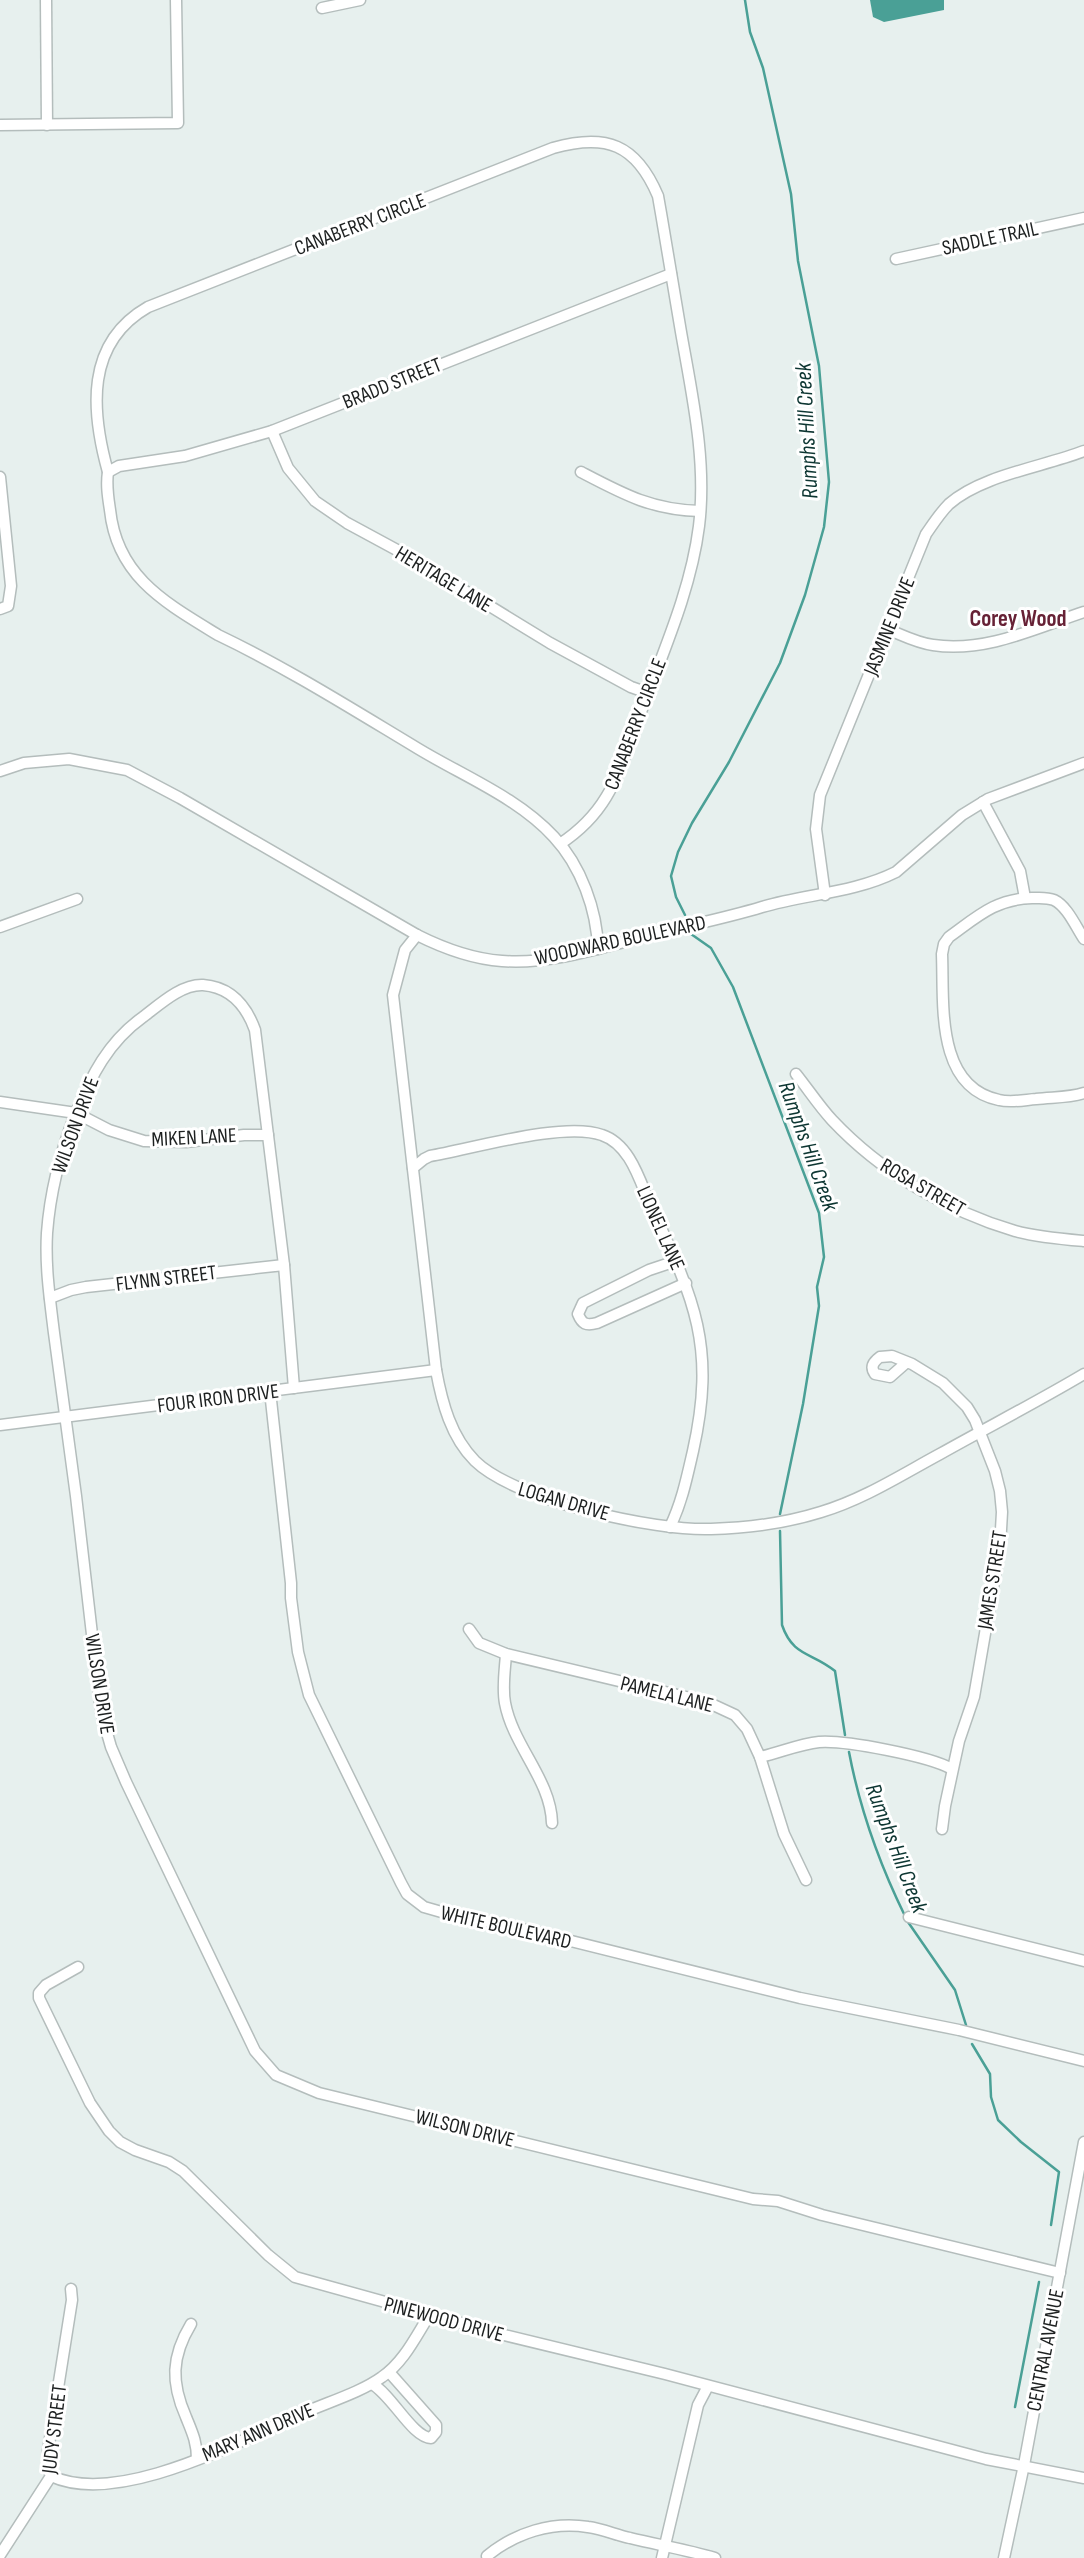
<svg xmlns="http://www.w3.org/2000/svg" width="1084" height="2558" viewBox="0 0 1084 2558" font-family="'Sofia Sans Condensed',sans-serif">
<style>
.water{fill:#4aa096}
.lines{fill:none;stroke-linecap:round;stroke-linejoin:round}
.stream{stroke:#4aa096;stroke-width:2.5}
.minor-casing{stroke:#b4bdbc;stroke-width:13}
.minor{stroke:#fff;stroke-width:10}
.labels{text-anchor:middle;stroke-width:6;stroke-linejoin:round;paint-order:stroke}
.street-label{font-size:21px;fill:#1d2020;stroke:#fff}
.water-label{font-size:23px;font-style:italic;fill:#0d3632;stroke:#fff}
.neighbourhood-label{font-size:23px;font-weight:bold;fill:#662135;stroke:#fff}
</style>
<rect width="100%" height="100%" fill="#e7f0ee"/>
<path class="water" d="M 870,0 L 944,0 L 944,10 L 884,22 L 873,17 Z"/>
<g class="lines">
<g class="stream">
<path d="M 685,915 L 676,897 L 671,876 L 678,852 L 692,823 L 729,762 L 780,663 L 805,595 L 824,527 L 829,482 L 819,366 L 798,261 L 791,194 L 763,68 L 750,32 L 745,0"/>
<path d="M 691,934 L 711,948 L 733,987 L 819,1213 L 824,1257 L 817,1287 L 819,1306 L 803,1404 L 780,1514"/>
<path d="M 780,1531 L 782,1625 C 793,1657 812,1652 835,1671 L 845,1735"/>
<path d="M 849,1752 C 860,1810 879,1863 905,1916"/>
<path d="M 908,1922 L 955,1990 L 966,2025"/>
<path d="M 972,2044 L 990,2074 L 991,2097 L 998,2120 L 1021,2142 L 1059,2172 L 1051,2225"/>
<path d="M 1015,2407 L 1039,2282"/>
</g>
<defs>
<g id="minor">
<path d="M 46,0 L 47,125"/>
<path d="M 322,8 L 360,0"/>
<path d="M 0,125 L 178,123 L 176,0"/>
<path d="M 896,259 L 1084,218"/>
<path d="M 272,431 L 288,468 L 315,501 L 347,523 L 408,556 L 550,643 L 631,687 L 648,693"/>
<path d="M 108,472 L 119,466 L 185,456 L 272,431 L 671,274"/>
<path d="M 581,472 C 623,494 652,510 700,511"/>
<path d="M 0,477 L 11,586 L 8,606 L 0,609"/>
<path d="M 887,629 C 902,635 917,643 933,645 C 985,653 1036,628 1084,612"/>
<path d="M 0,771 L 24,763 L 69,759 L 127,770 L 180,798 L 417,935 C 443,948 472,959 502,961 C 553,965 605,946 654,934 C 690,925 726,918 762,907 C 806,894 854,893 896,872 L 962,815 L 988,799 L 1084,763"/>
<path d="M 983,802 L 1020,871 L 1025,898"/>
<path d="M 560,844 C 613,809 619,769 641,712 C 663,652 691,590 699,526 C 707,461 692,395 681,332 C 673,286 666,241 658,196 C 636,144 606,133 553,148 L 148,307 C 85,343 91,411 108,472 C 106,485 108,497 110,510 C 117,577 166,603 218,635 C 287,668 352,709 417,748 C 463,776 517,797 554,837 C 581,866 597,910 598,949"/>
<path d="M 825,895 L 816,829 L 820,795 L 926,534 C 933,524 940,513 949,504 C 982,475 1043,467 1084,451"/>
<path d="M 0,927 L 77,899"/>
<path d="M 417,935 L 405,950 L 393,995 L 436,1370 C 442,1403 451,1437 475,1461 C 516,1501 655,1531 711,1529 C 748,1528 786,1523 821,1512 C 864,1499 901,1475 940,1454 C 988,1427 1037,1402 1084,1374"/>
<path d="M 1084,939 C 1076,927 1067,906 1054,900 C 1047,897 1039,898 1032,898 C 995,899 977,917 949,937 L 944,944 L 942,954 C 944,1003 935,1087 999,1100 C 1011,1103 1024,1100 1036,1099 C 1052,1097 1069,1098 1084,1093"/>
<path d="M 796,1074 C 808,1089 819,1106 832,1120 C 881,1172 947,1211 1015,1231 C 1037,1237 1061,1239 1084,1241"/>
<path d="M 0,1102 L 76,1113 L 109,1130 L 144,1141 L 186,1142 L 244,1135 L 268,1135"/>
<path d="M 413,1168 L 424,1159 L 430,1156 C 472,1149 564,1121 602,1135 C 629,1144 639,1178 649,1202 C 693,1297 717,1344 693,1451 C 687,1477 682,1502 670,1527"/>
<path d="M 676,1261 L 649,1270 L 583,1303 L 578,1314 C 582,1324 586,1326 597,1323 L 686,1283"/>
<path d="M 50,1298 L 71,1290 L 86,1287 L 284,1265"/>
<path d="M 907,1362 L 890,1377 L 875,1374 C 870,1367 873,1362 880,1357 L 892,1356 L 912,1364 L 943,1383 L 967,1407 L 975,1420 L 995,1471 L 1000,1491 L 1002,1512 L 1000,1547 L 974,1697 L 959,1741 L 945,1806 L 942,1829"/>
<path d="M 294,1388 L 284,1265 L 255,1030 C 246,1005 230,987 203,985 C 181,984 159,1005 143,1017 C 108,1042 91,1076 75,1115 C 60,1153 50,1193 47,1233 C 45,1267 50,1300 54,1333 C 61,1388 69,1442 76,1496 C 85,1568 93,1640 101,1712 L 111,1747 L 126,1782 L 255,2051 L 276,2075 L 319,2093 L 753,2199 L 778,2201 L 822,2215 L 1060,2273"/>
<path d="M 270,1391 L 291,1583 L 291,1598 L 298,1652 L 309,1695 L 401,1883 L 407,1894 L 424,1907 L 445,1913 L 507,1925 L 800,1998 L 959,2030 L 1084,2061"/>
<path d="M 0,1425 L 436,1370"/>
<path d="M 469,1629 L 479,1643 L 506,1654 L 707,1702 L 735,1715 L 747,1729 L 760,1757 L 784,1834 L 806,1880"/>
<path d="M 506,1654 C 505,1670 502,1687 505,1703 C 513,1746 551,1780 552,1823"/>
<path d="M 760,1757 C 779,1753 799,1744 819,1742 C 845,1740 929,1756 952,1769"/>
<path d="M 909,1917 L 1084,1961"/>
<path d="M 78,1967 L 46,1985 L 39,1993 L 39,1998 L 90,2103 L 109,2131 L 120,2142 L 135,2150 L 169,2162 L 183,2171 L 268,2255 L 295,2277 L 504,2335 L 665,2374 L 986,2459 L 1084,2478"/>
<path d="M 191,2324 C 171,2357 171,2383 186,2417 C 192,2432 197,2442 197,2459"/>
<path d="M 372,2384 C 392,2395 412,2437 431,2438 L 436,2432 L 436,2425 L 389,2372"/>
<path d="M 51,2476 C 118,2507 237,2442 299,2415 C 325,2403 360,2393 382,2377 C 404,2362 416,2336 430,2314"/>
<path d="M 0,2555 L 51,2476 L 48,2468 L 48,2451 L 72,2300 L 71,2289"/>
<path d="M 487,2556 C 515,2533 552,2521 588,2527 C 603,2529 616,2535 630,2538 C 659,2545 687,2550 715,2558"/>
<path d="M 662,2558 L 698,2405 L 708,2386"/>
<path d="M 1004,2558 L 1024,2465 L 1084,2142"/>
</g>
</defs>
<use href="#minor" class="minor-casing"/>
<use href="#minor" class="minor"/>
</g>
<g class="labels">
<g class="street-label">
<text transform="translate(360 224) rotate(-21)" y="7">CANABERRY CIRCLE</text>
<text transform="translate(990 238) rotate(-12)" y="7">SADDLE TRAIL</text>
<text transform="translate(392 383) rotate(-22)" y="7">BRADD STREET</text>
<text transform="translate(444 579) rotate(31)" y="7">HERITAGE LANE</text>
<text transform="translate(889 626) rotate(-68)" y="7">JASMINE DRIVE</text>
<text transform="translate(635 724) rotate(-69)" y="7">CANABERRY CIRCLE</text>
<text transform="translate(620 940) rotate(-12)" y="7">WOODWARD BOULEVARD</text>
<text transform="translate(75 1125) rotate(-70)" y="7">WILSON DRIVE</text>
<text transform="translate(194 1137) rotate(-3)" y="7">MIKEN LANE</text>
<text transform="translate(923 1187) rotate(30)" y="7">ROSA STREET</text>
<text transform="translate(661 1228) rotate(66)" y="7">LIONEL LANE</text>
<text transform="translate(166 1278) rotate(-7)" y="7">FLYNN STREET</text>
<text transform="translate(218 1398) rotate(-7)" y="7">FOUR IRON DRIVE</text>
<text transform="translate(564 1501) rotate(16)" y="7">LOGAN DRIVE</text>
<text transform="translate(992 1580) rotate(-81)" y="7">JAMES STREET</text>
<text transform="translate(100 1684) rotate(81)" y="7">WILSON DRIVE</text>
<text transform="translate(667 1694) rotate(14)" y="7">PAMELA LANE</text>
<text transform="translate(506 1927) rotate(13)" y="7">WHITE BOULEVARD</text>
<text transform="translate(465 2128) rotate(14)" y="7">WILSON DRIVE</text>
<text transform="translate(444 2319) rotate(15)" y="7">PINEWOOD DRIVE</text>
<text transform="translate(1045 2350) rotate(-79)" y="7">CENTRAL AVENUE</text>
<text transform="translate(54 2429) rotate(-83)" y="7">JUDY STREET</text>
<text transform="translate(258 2432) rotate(-23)" y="7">MARY ANN DRIVE</text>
</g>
<g class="water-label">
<text transform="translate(806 431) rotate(-93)" y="8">Rumphs Hill Creek</text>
<text transform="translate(809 1146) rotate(70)" y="8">Rumphs Hill Creek</text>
<text transform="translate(897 1848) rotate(69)" y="8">Rumphs Hill Creek</text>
</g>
<g class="neighbourhood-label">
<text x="1018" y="626">Corey Wood</text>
</g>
</g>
</svg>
